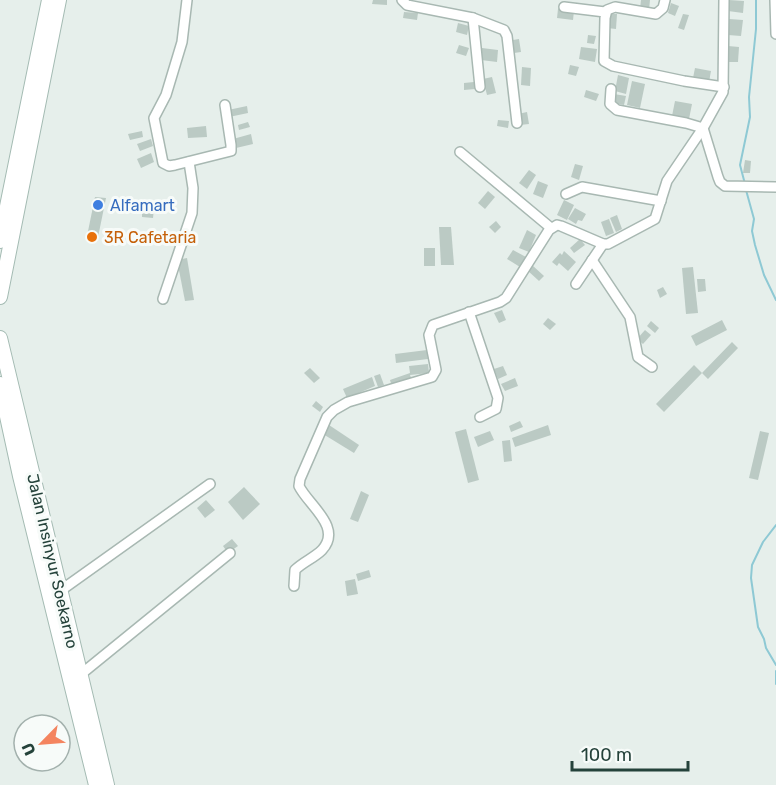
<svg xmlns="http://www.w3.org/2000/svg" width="776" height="785" viewBox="0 0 776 785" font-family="Rubik,sans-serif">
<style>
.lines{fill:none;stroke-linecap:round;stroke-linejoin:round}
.stream{stroke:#8ec9d4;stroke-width:2}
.building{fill:#bbcac4}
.minor-casing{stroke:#a8b8b2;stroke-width:12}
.secondary-casing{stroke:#a4bbb3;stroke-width:16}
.minor{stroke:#fff;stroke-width:9}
.secondary{stroke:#fff;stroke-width:14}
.shop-dot{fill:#3f7fe0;stroke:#f7fbf9;stroke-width:2}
.food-dot{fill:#e8710a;stroke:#f7fbf9;stroke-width:2}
.labels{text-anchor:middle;stroke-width:6;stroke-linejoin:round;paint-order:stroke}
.shop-label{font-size:16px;fill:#366cbe;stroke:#f7fbf9;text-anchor:start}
.food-label{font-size:16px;fill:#c56008;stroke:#f7fbf9;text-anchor:start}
.street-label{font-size:16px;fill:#24423a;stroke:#f7fbf9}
</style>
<rect width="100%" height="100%" fill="#e6efeb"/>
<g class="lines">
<g class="stream">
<path d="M 745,184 L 740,165 L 750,117 L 749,97 L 756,29 L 756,0"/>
<path d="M 746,190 L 754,219 L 752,231 L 755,245 L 764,275 L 776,300"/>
<path d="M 776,525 L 763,542 L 752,565 L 751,578 L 758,627 L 764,639 L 766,648 L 776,665"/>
<path d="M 776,671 L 776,684"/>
</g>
</g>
<g class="building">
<path d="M 373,0 L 387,0 L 387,5 L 372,4 Z"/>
<path d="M 641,0 L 650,0 L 649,10 L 640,9 Z"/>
<path d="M 729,0 L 744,1 L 743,13 L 728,11 Z"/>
<path d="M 671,3 L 679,6 L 675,16 L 668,13 Z"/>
<path d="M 558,9 L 574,11 L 573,20 L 557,18 Z"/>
<path d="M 404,12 L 418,13 L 417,20 L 403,18 Z"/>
<path d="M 609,14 L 617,14 L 616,29 L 607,28 Z"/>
<path d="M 683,14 L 689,15 L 684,30 L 678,28 Z"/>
<path d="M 729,19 L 743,20 L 741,36 L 728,35 Z"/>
<path d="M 458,23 L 469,26 L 467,35 L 456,32 Z"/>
<path d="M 588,35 L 596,36 L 594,44 L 587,43 Z"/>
<path d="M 519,39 L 521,52 L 514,53 L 513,40 Z"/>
<path d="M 459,45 L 469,48 L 466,56 L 456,53 Z"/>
<path d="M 728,46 L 739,47 L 738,62 L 728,62 Z"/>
<path d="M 581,47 L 597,49 L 595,62 L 579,59 Z"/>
<path d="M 482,48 L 498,50 L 497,62 L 481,60 Z"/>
<path d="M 570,65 L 579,67 L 576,76 L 568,74 Z"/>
<path d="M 522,67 L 531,68 L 530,86 L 521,85 Z"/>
<path d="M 695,68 L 711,71 L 709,82 L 693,78 Z"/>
<path d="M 618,75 L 629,78 L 626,94 L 615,91 Z"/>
<path d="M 492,77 L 496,93 L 487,95 L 483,79 Z"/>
<path d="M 632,81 L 645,84 L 640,108 L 627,105 Z"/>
<path d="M 474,82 L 475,89 L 464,90 L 464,83 Z"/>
<path d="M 586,90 L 599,94 L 596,101 L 584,97 Z"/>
<path d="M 614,94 L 626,96 L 624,105 L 613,103 Z"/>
<path d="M 675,101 L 692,104 L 689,119 L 672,116 Z"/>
<path d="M 247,106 L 248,113 L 229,117 L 228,110 Z"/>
<path d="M 527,112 L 529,124 L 520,125 L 518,114 Z"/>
<path d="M 498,120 L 509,121 L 508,128 L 497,126 Z"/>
<path d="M 248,122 L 250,127 L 239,130 L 238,125 Z"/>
<path d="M 206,126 L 207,137 L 188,138 L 187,128 Z"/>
<path d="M 142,131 L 143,137 L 130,140 L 128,134 Z"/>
<path d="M 251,134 L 253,144 L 236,148 L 233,139 Z"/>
<path d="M 151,139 L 153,146 L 140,151 L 137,144 Z"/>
<path d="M 151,153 L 154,162 L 141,168 L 137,159 Z"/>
<path d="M 745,160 L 751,161 L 750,173 L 743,173 Z"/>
<path d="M 575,164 L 583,166 L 579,180 L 571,177 Z"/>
<path d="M 529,170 L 536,175 L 527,189 L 519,183 Z"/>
<path d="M 538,181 L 548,185 L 543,198 L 533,194 Z"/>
<path d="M 488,191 L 495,197 L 485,209 L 478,203 Z"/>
<path d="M 95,197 L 106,198 L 97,242 L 86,241 Z"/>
<path d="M 564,200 L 574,205 L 567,220 L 557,215 Z"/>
<path d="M 142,207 L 154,208 L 153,218 L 142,217 Z"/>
<path d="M 575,208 L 586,214 L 582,221 L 578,220 L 576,224 L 568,219 Z"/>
<path d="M 617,215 L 622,229 L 616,232 L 610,218 Z"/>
<path d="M 609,219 L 614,233 L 606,236 L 601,222 Z"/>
<path d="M 496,221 L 501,227 L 495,233 L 489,227 Z"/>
<path d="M 439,227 L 451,227 L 454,265 L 441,265 Z"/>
<path d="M 527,230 L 536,235 L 529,252 L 519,248 Z"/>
<path d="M 580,239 L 585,245 L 574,253 L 570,248 Z"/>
<rect x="424" y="248" width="11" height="18"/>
<path d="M 513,250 L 526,257 L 520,267 L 507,259 Z"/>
<path d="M 564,251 L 576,262 L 568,271 L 559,263 L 557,266 L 552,262 L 560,253 L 562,255 Z"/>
<path d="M 187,258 L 194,300 L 185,301 L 177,260 Z"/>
<path d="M 532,265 L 544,276 L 539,281 L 527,270 Z"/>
<path d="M 693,267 L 698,313 L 686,314 L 682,268 Z"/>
<path d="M 697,279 L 705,279 L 706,291 L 698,292 Z"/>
<path d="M 663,287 L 667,294 L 660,298 L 657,290 Z"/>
<path d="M 502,310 L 506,320 L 499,323 L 494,313 Z"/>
<path d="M 548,318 L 556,324 L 550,330 L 543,324 Z"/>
<path d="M 722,320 L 727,330 L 696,346 L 691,336 Z"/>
<path d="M 651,321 L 659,328 L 655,333 L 647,326 Z"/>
<path d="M 645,330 L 651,335 L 643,344 L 637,339 Z"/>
<path d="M 732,342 L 738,348 L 708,379 L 702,373 L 664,412 L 656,404 L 694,365 L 702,373 Z"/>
<path d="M 427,350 L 428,359 L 396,363 L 395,354 Z"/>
<path d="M 428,364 L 429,373 L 410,375 L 412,380 L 392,387 L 390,380 L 410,373 L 409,366 Z"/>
<path d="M 503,366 L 507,375 L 498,379 L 494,369 Z"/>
<path d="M 310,368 L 320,378 L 314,383 L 304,373 Z"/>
<path d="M 380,374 L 384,385 L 378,387 L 374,376 Z"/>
<path d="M 372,377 L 375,386 L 347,398 L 343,389 Z"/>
<path d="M 515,378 L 518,386 L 505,391 L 501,384 Z"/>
<path d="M 316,401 L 323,407 L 320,412 L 312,406 Z"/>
<path d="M 520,421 L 523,427 L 511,432 L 509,426 Z"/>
<path d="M 329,425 L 359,445 L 354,453 L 323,434 Z"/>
<path d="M 548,425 L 551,435 L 515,447 L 512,438 Z"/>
<path d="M 466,429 L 479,480 L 468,483 L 455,432 Z"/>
<path d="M 490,431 L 494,440 L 478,447 L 474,437 Z"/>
<path d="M 760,431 L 769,433 L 758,480 L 749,478 Z"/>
<path d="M 510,440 L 512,461 L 504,462 L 502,441 Z"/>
<path d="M 244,487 L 260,504 L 243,520 L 228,502 Z"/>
<path d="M 361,491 L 369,495 L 358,522 L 350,519 Z"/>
<path d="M 206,500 L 215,510 L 205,518 L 197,508 Z"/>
<path d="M 232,539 L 238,546 L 228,553 L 223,546 Z"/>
<path d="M 369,570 L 371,577 L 358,581 L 356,574 Z"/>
<path d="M 355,579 L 358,594 L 347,596 L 345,581 Z"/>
</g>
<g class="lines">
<defs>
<g id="minor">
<path d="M 187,0 L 182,42 L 166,95 L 154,118 L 163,163 L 169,166 L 175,165 L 231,151 L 231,145 L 225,105"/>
<path d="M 402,0 L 407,5 L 473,18 L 504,30 L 507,36 L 517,123"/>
<path d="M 665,0 L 663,8 L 656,14 L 615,7 L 607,10 L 605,18 L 604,61 L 613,66 L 684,81 L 724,87"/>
<path d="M 775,0 L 776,34"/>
<path d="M 564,7 L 605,12"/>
<path d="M 473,18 L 480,87"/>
<path d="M 611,89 L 610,104 L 617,110 L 686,123 L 703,128 L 718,177 L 720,182 L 725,186 L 776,187"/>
<path d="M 460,152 L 551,228"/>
<path d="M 566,194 L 582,187 L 661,201"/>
<path d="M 592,260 L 630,317 L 638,357 L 652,367"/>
<path d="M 576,284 L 603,244"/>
<path d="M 163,299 L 192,213 L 193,188 L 189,162"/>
<path d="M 469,312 L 498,398 L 496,409 L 480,417"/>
<path d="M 294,586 L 295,570 C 303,562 314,558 322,550 C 343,527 308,505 299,486 L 300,479 L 327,417 L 334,410 L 348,402 L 432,377 L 436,370 L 429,335 L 433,325 L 500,302 L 506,298 L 549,230 L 557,225 L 561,226 L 603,244 L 608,244 L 655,219 L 667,181 L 703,128 L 723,92 L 724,0"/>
<path d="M 60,591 L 210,484"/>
<path d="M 80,675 L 230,553"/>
</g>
<g id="secondary">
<path d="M 0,241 L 49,0"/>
<path d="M 0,297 L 59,0"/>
<path d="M 0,338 L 107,785"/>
<path d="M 0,384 L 20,476 L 96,785"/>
</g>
</defs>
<use href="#minor" class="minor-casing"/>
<use href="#secondary" class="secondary-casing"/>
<use href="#minor" class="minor"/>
<use href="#secondary" class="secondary"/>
</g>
<circle class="shop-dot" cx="98" cy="205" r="6"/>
<circle class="food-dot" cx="92" cy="237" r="6"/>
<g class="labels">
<g class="shop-label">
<text x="110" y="211">Alfamart</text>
</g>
<g class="food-label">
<text x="104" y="243">3R Cafetaria</text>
</g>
<g class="street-label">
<text transform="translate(53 561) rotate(77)" y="6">Jalan Insinyur Soekarno</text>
</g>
</g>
<g transform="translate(42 743) rotate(245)"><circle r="28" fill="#f7fbf9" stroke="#a3b1ad" stroke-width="1.5"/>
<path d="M0-4.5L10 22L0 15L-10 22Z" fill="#f4845f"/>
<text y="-9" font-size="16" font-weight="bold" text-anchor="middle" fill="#24423a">U</text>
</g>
<path d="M572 761v9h116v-9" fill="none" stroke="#24423a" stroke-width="3"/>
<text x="581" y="761" font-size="18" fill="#24423a" stroke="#f7fbf9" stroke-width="4.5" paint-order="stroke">100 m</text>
</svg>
